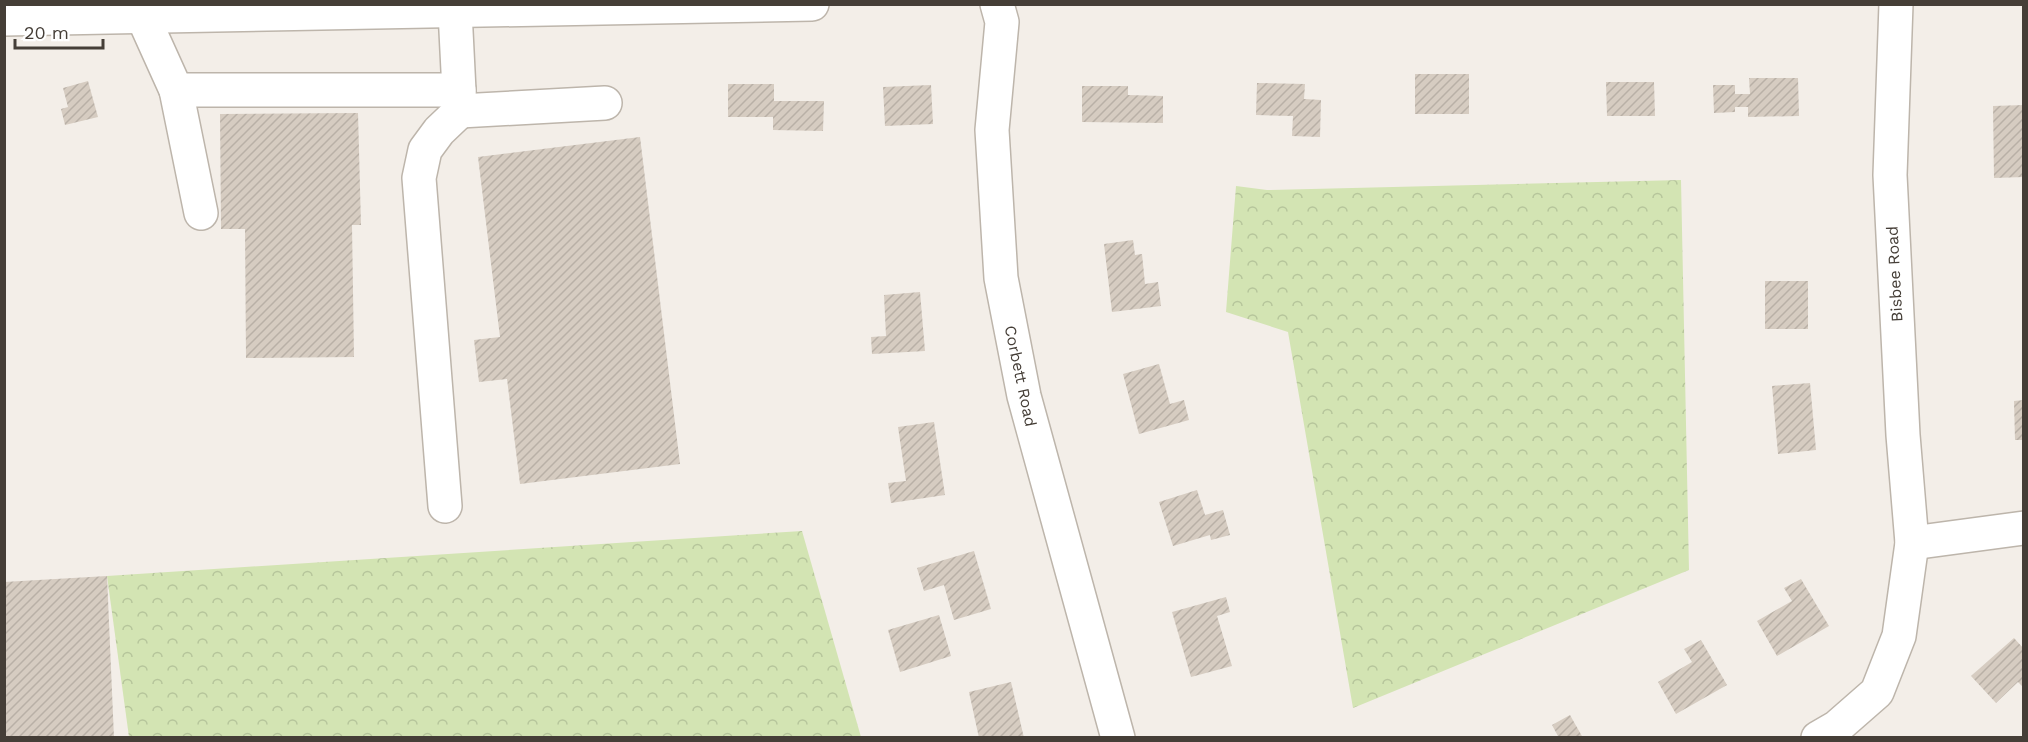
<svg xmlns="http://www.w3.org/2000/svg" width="2028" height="742" viewBox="0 0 2028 742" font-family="'Work Sans',sans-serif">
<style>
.forest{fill:url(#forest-crowns)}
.building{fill:url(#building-hatch)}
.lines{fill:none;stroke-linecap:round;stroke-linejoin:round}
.minor-casing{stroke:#bdb5ab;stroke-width:36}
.minor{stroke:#fff;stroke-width:33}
.labels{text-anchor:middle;stroke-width:4.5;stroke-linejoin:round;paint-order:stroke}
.street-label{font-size:16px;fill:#453e37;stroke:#fff}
</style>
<defs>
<pattern id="forest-crowns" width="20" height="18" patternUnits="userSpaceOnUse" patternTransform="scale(1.5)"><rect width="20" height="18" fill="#d3e4b3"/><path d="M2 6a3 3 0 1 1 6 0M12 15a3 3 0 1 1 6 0" fill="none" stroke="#b6c59b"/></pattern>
<pattern id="building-hatch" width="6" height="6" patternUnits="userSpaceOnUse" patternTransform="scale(1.5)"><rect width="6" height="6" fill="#d6ccc1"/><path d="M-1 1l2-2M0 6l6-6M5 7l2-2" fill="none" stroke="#b9b0a6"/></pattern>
</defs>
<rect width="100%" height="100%" fill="#f3eee8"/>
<g class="forest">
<path d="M 1681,180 L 1689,570 L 1353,708 L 1288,332 L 1226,312 L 1236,186 L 1267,190 Z"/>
<path d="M 802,531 L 861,737 L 129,737 L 107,576 Z"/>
</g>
<g class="building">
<rect x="1415" y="74" width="54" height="40"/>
<path d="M 1749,78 L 1798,78 L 1799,116 L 1748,117 L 1748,107 L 1735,107 L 1735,112 L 1714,113 L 1713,85 L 1735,85 L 1735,94 L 1750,94 Z"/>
<path d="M 88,81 L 98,117 L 65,125 L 61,109 L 68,107 L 63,88 Z"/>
<path d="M 1606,82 L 1654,82 L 1655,116 L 1607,116 Z"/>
<path d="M 1257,83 L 1305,84 L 1304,99 L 1321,100 L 1320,137 L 1292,136 L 1293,116 L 1256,115 Z"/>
<path d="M 728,84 L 774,84 L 774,101 L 824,101 L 823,131 L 773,130 L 773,117 L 728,117 Z"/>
<path d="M 931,85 L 933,124 L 885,126 L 883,87 Z"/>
<path d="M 1082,86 L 1128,86 L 1128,95 L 1163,96 L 1163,123 L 1082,122 Z"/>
<path d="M 2024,105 L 2024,177 L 1994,178 L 1993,106 Z"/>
<path d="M 358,113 L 361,225 L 352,225 L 354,357 L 246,358 L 245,229 L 221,229 L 220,114 Z"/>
<path d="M 640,137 L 680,464 L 520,484 L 507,379 L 479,382 L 474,340 L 500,337 L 478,157 Z"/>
<path d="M 1133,240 L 1135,255 L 1142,254 L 1145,284 L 1158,282 L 1161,306 L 1112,312 L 1104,244 Z"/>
<rect x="1765" y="281" width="43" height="48"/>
<path d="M 920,292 L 925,351 L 872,354 L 871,337 L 886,336 L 884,295 Z"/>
<path d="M 1159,364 L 1170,404 L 1184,400 L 1189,420 L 1139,434 L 1123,374 Z"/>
<path d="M 1810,383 L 1816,450 L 1778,454 L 1772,386 Z"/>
<path d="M 2024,400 L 2024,440 L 2015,440 L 2014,401 Z"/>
<path d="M 934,422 L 945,495 L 891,503 L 888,483 L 906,481 L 898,427 Z"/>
<path d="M 1197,490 L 1205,515 L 1223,510 L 1230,535 L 1211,540 L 1210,535 L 1173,546 L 1159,502 Z"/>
<path d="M 974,551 L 991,609 L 954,620 L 944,585 L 924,591 L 917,568 Z"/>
<path d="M 107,576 L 114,738 L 4,738 L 4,582 Z"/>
<path d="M 1801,579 L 1829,626 L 1777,656 L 1757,621 L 1792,601 L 1784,588 Z"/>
<path d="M 1226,597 L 1230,612 L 1217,616 L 1232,666 L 1191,677 L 1172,612 Z"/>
<path d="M 939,615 L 951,656 L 900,672 L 888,630 Z"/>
<path d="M 2014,638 L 2024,649 L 2024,688 L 2018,682 L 1996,703 L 1971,676 Z"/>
<path d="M 1701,640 L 1727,685 L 1676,714 L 1658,682 L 1692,662 L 1684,649 Z"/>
<path d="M 1011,682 L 1024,738 L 979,738 L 969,692 Z"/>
<path d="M 1570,715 L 1583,738 L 1559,738 L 1552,725 Z"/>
</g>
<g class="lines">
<defs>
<g id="minor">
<path d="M 997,4 L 1002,22 L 992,130 L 1001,278 L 1024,396 L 1118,738"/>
<path d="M 143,17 L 176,90 L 459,90"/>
<path d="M 4,19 L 812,4"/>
<path d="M 176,90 L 201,213"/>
<path d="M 460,111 L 605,103"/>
<path d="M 445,506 L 419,178 L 425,150 L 439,131 L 460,111 L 455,11"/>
<path d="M 1912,543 L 2024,528"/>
<path d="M 1818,738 L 1837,727 L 1877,692 L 1899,636 L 1912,543 L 1903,435 L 1890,175 L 1896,4"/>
</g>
</defs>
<use href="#minor" class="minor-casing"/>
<use href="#minor" class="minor"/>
</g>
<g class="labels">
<g class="street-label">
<text transform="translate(1894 274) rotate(-93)" y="6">Bisbee Road</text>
<text transform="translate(1021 376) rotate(78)" y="6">Corbett Road</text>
</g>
</g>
<rect width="2028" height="742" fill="none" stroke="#453e37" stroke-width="12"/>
<path d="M15 39v9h88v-9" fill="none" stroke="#453e37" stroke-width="3"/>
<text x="24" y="39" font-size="18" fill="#453e37" stroke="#ffffff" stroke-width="4.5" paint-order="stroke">20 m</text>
</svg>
